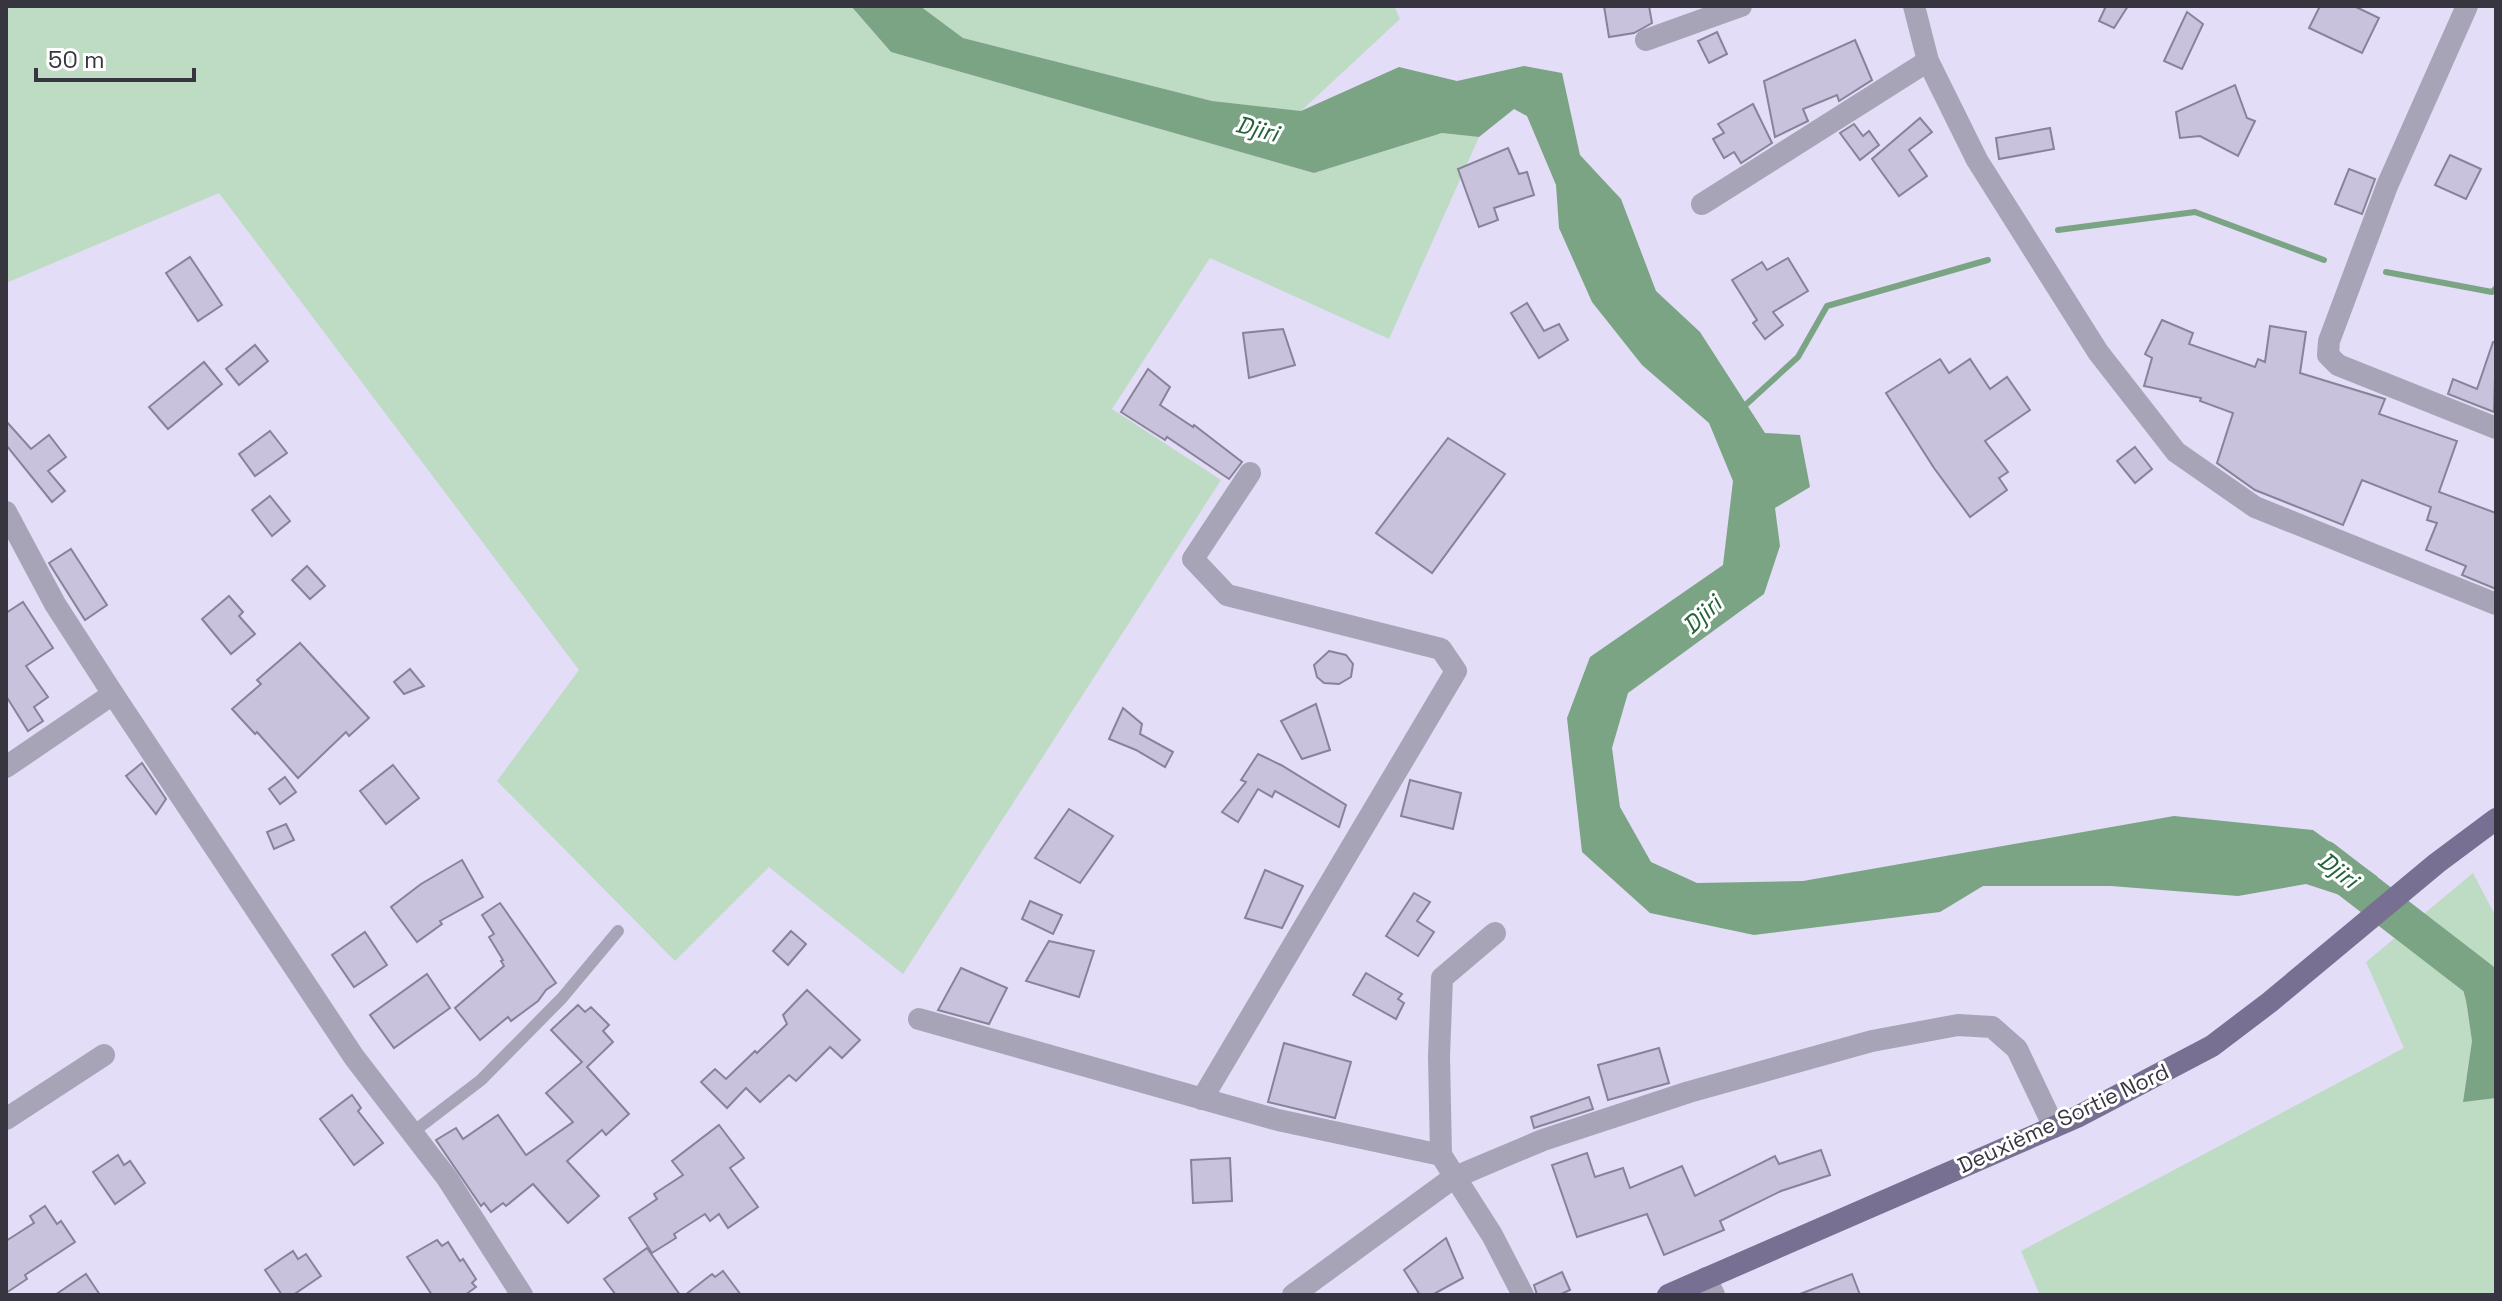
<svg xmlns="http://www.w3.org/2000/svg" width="2502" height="1301" viewBox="0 0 2502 1301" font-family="'Space Grotesk',sans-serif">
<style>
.green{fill:#bedbc4}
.water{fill:#7ba484}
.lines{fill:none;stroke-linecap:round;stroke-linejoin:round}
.stream{stroke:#7ba484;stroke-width:6}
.river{stroke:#7ba484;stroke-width:38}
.building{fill:#c8c2dc;stroke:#88829a;stroke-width:2}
.service{stroke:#a8a4b8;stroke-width:12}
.minor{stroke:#a8a4b8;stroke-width:22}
.primary{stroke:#787093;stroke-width:22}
.labels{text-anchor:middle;stroke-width:6;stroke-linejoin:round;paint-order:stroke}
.street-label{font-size:22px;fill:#37353f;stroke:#fff}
.water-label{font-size:24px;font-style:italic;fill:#246339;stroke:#fff}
</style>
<rect width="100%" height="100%" fill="#e3ddf7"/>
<g class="green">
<path d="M 6,6 L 851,6 L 891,52 L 1314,173 L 1442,133 L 1479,137 L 1389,339 L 1210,258 L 1112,409 L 1221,480 L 903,974 L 769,867 L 675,961 L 497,781 L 579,670 L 219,193 L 6,283 Z"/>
<path d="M 920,6 L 1394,6 L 1400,19 L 1301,111 L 1212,101 L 963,38 Z"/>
<path d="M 2473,873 L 2496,917 L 2496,984 L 2483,973 L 2465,993 L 2472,1041 L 2463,1101 L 2496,1098 L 2496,1295 L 2040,1295 L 2021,1251 L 2404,1048 L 2366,962 Z"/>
</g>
<g class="water">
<path d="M 851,6 L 920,6 L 963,38 L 1212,101 L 1301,111 L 1399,67 L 1457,81 L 1524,66 L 1562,73 L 1580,155 L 1621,199 L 1656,291 L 1700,332 L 1765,433 L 1800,435 L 1810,487 L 1775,508 L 1780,546 L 1764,594 L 1628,693 L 1612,748 L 1620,807 L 1651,862 L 1697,883 L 1803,881 L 2174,816 L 2313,830 L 2378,877 L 2352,899 L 2306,884 L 2238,896 L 2111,886 L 1983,886 L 1940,912 L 1754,935 L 1650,913 L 1582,852 L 1567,718 L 1590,657 L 1723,565 L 1733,481 L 1709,423 L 1642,365 L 1592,302 L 1559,228 L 1556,185 L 1527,116 L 1514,109 L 1479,137 L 1442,133 L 1314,173 L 891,52 Z"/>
<path d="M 2483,973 L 2496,984 L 2496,1098 L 2463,1102 L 2472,1041 L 2465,993 Z"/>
</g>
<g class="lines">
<g class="stream">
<path d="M 2058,230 L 2195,212 L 2324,260"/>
<path d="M 2386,272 L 2492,292 L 2496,288"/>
<path d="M 1740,410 L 1798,357 L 1827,306 L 1988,260"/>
</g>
<path class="river" d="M 2323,859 L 2480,980 L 2496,1036"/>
</g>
<g class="building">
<path d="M 1604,6 L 1649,6 L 1652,23 L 1634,33 L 1609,37 Z"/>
<path d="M 2106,6 L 2128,6 L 2114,28 L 2099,21 Z"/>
<path d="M 2320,6 L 2354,6 L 2379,18 L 2362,53 L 2309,28 Z"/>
<path d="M 2187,12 L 2203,24 L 2182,69 L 2164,61 Z"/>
<path d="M 1717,32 L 1727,54 L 1709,63 L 1698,41 Z"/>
<path d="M 1855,40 L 1872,80 L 1839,101 L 1837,95 L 1803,109 L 1808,121 L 1775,137 L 1764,81 Z"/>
<path d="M 2235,85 L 2247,118 L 2255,121 L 2238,156 L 2200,136 L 2180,138 L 2176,112 Z"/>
<path d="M 1753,104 L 1772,143 L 1741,163 L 1734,152 L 1724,158 L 1713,139 L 1724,133 L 1718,124 Z"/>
<path d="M 1920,118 L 1932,132 L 1909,150 L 1927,176 L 1899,196 L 1872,159 Z"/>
<path d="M 1854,124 L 1863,136 L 1869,131 L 1879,145 L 1860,160 L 1840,133 Z"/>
<path d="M 2050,128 L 2054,149 L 1999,159 L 1996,138 Z"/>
<path d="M 1508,148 L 1519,174 L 1527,172 L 1534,195 L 1494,208 L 1498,220 L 1479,227 L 1458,169 Z"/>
<path d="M 2450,155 L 2481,169 L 2466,199 L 2435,185 Z"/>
<path d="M 2349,169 L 2375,179 L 2362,214 L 2335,204 Z"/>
<path d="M 190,257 L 222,305 L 198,321 L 166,273 Z"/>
<path d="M 1788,258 L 1808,291 L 1773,312 L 1783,325 L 1765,339 L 1753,323 L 1757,320 L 1732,280 L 1762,262 L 1767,270 Z"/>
<path d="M 1527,303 L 1544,331 L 1559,324 L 1568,340 L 1539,358 L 1511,313 Z"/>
<path d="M 2162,320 L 2193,333 L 2189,344 L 2255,367 L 2258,359 L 2265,362 L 2270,326 L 2306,332 L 2300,373 L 2385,399 L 2379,414 L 2457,441 L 2439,492 L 2496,513 L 2496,589 L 2462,575 L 2466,566 L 2426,550 L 2437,523 L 2427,520 L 2431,507 L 2362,480 L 2343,525 L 2255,490 L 2217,463 L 2233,413 L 2200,401 L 2201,398 L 2144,386 L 2152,358 L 2145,354 Z"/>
<path d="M 1283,329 L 1295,365 L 1249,378 L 1243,333 Z"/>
<path d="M 2493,342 L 2496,342 L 2494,412 L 2448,394 L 2453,379 L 2477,389 Z"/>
<path d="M 255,345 L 268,361 L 239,385 L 226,369 Z"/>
<path d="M 1940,359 L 1949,373 L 1970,359 L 1990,389 L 2007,377 L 2030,410 L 1985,441 L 2008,472 L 1999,478 L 2007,490 L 1970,517 L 1934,468 L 1886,393 Z"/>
<path d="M 204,362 L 222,384 L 168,429 L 149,407 Z"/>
<path d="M 1148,369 L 1170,387 L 1160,405 L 1193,427 L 1194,425 L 1242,462 L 1229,479 L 1167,437 L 1165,440 L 1121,412 Z"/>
<path d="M 6,421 L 31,449 L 49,435 L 66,457 L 48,471 L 65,491 L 52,502 L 6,445 Z"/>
<path d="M 270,431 L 287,453 L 255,476 L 239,454 Z"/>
<path d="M 1448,438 L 1505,474 L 1432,573 L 1376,533 Z"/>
<path d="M 2135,447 L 2152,469 L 2135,483 L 2117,461 Z"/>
<path d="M 270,496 L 290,521 L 272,536 L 252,510 Z"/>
<path d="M 71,549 L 107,605 L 85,620 L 49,563 Z"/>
<path d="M 307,566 L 325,586 L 310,599 L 292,580 Z"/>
<path d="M 229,596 L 243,612 L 239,616 L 255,634 L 231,654 L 202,619 Z"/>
<path d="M 23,602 L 53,648 L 26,666 L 48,697 L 34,707 L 43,721 L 28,731 L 6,696 L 6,613 Z"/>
<path d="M 300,643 L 369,718 L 349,736 L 346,732 L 298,778 L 257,732 L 255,734 L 232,709 L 261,684 L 257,680 Z"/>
<path d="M 1329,651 L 1346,655 L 1353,664 L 1351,677 L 1339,684 L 1324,683 L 1317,677 L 1314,665 Z"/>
<path d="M 410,669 L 424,686 L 404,694 L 394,682 Z"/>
<path d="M 1316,704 L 1330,750 L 1302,759 L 1281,721 Z"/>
<path d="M 1123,708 L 1142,724 L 1140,734 L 1173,752 L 1165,767 L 1136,750 L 1109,739 Z"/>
<path d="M 1258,754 L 1281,765 L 1346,805 L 1339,827 L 1275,791 L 1272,797 L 1258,789 L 1238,822 L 1222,812 L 1246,782 L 1241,780 Z"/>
<path d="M 142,763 L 166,799 L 156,814 L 126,776 Z"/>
<path d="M 393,765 L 419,798 L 386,824 L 360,791 Z"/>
<path d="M 285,777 L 296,792 L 280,804 L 269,789 Z"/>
<path d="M 1410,780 L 1461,793 L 1453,829 L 1401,816 Z"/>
<path d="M 1069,809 L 1113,836 L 1080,883 L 1035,858 Z"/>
<path d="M 286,824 L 294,840 L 274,849 L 267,832 Z"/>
<path d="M 462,860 L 483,897 L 440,921 L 442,924 L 417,942 L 391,907 L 421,884 Z"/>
<path d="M 1265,870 L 1303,886 L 1282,928 L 1245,918 Z"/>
<path d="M 1414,893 L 1430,902 L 1417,921 L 1434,932 L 1418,956 L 1386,936 Z"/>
<path d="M 1030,901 L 1062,915 L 1053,934 L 1022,919 Z"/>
<path d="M 500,903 L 556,983 L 546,990 L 538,1001 L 511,1021 L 508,1017 L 480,1040 L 455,1008 L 504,966 L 501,961 L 503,960 L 489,937 L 494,934 L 482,915 Z"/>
<path d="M 791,931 L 806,944 L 788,965 L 773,951 Z"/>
<path d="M 365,932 L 387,965 L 354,987 L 332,955 Z"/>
<path d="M 1049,941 L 1094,951 L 1079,997 L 1026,981 Z"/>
<path d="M 961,968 L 1007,988 L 989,1024 L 938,1010 Z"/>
<path d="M 1366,973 L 1402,994 L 1398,999 L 1404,1003 L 1396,1019 L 1353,995 Z"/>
<path d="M 427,974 L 450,1008 L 394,1048 L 370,1015 Z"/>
<path d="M 807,990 L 860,1040 L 842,1058 L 830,1047 L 796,1081 L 789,1075 L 760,1102 L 746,1088 L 727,1108 L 701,1082 L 715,1069 L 726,1079 L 755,1051 L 757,1053 L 787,1024 L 783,1015 Z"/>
<path d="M 578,1005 L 585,1012 L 591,1007 L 609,1025 L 603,1031 L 613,1042 L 587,1067 L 629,1114 L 606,1135 L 602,1130 L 567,1161 L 599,1196 L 568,1223 L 533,1184 L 506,1206 L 503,1203 L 491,1212 L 484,1203 L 481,1206 L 436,1140 L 456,1128 L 463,1139 L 498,1115 L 526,1155 L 573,1122 L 546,1093 L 582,1062 L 551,1030 Z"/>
<path d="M 1284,1043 L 1351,1062 L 1335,1118 L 1268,1102 Z"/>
<path d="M 1659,1048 L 1669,1083 L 1608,1100 L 1598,1065 Z"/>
<path d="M 352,1095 L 361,1108 L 358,1111 L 383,1143 L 354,1165 L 320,1119 Z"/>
<path d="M 1589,1097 L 1593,1109 L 1534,1128 L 1531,1117 Z"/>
<path d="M 719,1125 L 744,1158 L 730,1168 L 758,1207 L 728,1228 L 719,1214 L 710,1221 L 705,1214 L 674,1234 L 676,1238 L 652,1253 L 629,1218 L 657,1199 L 654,1194 L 683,1175 L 672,1161 Z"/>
<path d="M 1821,1150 L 1830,1175 L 1781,1191 L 1720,1221 L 1724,1230 L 1664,1255 L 1647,1214 L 1577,1237 L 1552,1165 L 1587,1153 L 1595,1177 L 1623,1168 L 1630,1188 L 1682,1166 L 1695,1196 L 1775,1156 L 1779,1164 Z"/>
<path d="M 118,1155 L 124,1165 L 130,1161 L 145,1183 L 115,1204 L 93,1172 Z"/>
<path d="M 1230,1158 L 1232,1201 L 1193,1203 L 1191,1160 Z"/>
<path d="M 45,1206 L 57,1224 L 61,1221 L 75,1242 L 25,1275 L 27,1279 L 6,1293 L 6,1241 L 34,1223 L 30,1216 Z"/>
<path d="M 1446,1238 L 1463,1278 L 1432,1295 L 1420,1295 L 1404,1270 Z"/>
<path d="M 437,1240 L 442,1246 L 448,1242 L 460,1261 L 463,1259 L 476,1279 L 472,1283 L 476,1287 L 465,1295 L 432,1295 L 407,1257 Z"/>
<path d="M 647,1248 L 680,1295 L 616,1295 L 604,1279 Z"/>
<path d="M 293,1251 L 298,1259 L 306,1254 L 321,1276 L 293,1295 L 282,1295 L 265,1270 Z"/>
<path d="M 723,1271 L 741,1295 L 685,1295 L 712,1274 L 715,1277 Z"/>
<path d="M 1562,1272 L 1570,1290 L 1559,1295 L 1537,1295 L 1534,1285 Z"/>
<path d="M 86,1274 L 100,1295 L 55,1295 Z"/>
<path d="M 1852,1274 L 1860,1295 L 1800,1295 L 1800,1294 Z"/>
</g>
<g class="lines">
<path class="service" d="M 413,1132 L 481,1080 L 562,998 L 618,931"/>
<g class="minor">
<path d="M 1914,6 L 1928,61 L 1977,160 L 2098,352 L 2176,452 L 2255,507 L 2496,604"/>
<path d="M 2467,6 L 2387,186 L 2329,341 L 2328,355 L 2338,365 L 2496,428"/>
<path d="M 1646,40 L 1741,6"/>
<path d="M 1702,204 L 1928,61"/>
<path d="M 6,512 L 55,604 L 113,694 L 354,1057 L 447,1178 L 522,1295"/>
<path d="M 6,767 L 113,694"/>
<path d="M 1495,933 L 1442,978 L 1439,1056 L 1441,1155 L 1492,1235 L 1523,1295"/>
<path d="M 919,1019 L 1278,1120 L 1441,1155"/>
<path d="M 1202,1099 L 1456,671 L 1441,649 L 1227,595 L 1193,559 L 1250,473"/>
<path d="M 6,1119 L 104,1055"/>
<path d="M 1706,1278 L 1714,1295"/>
<path d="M 1293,1295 L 1453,1178 L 1543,1140 L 1689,1092 L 1872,1041 L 1958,1025 L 1992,1027 L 2017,1049 L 2054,1127"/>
</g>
<path class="primary" d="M 1668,1295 L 2077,1117 L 2212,1046 L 2270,1002 L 2437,863 L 2496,819"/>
</g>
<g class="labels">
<g class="street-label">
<text transform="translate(2063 1118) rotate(-25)" y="8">Deuxième Sortie Nord</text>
</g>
<g class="water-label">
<text transform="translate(1257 129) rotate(14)" y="8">Djiri</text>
<text transform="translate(1702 615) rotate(-43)" y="8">Djiri</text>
<text transform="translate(2338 870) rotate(38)" y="8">Djiri</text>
</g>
</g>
<rect width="2502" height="1301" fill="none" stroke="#37353f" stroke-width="16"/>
<path d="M36 68v12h158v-12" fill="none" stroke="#37353f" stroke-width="4"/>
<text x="48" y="68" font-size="24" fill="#37353f" stroke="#ffffff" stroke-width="6" paint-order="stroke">50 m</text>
</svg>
